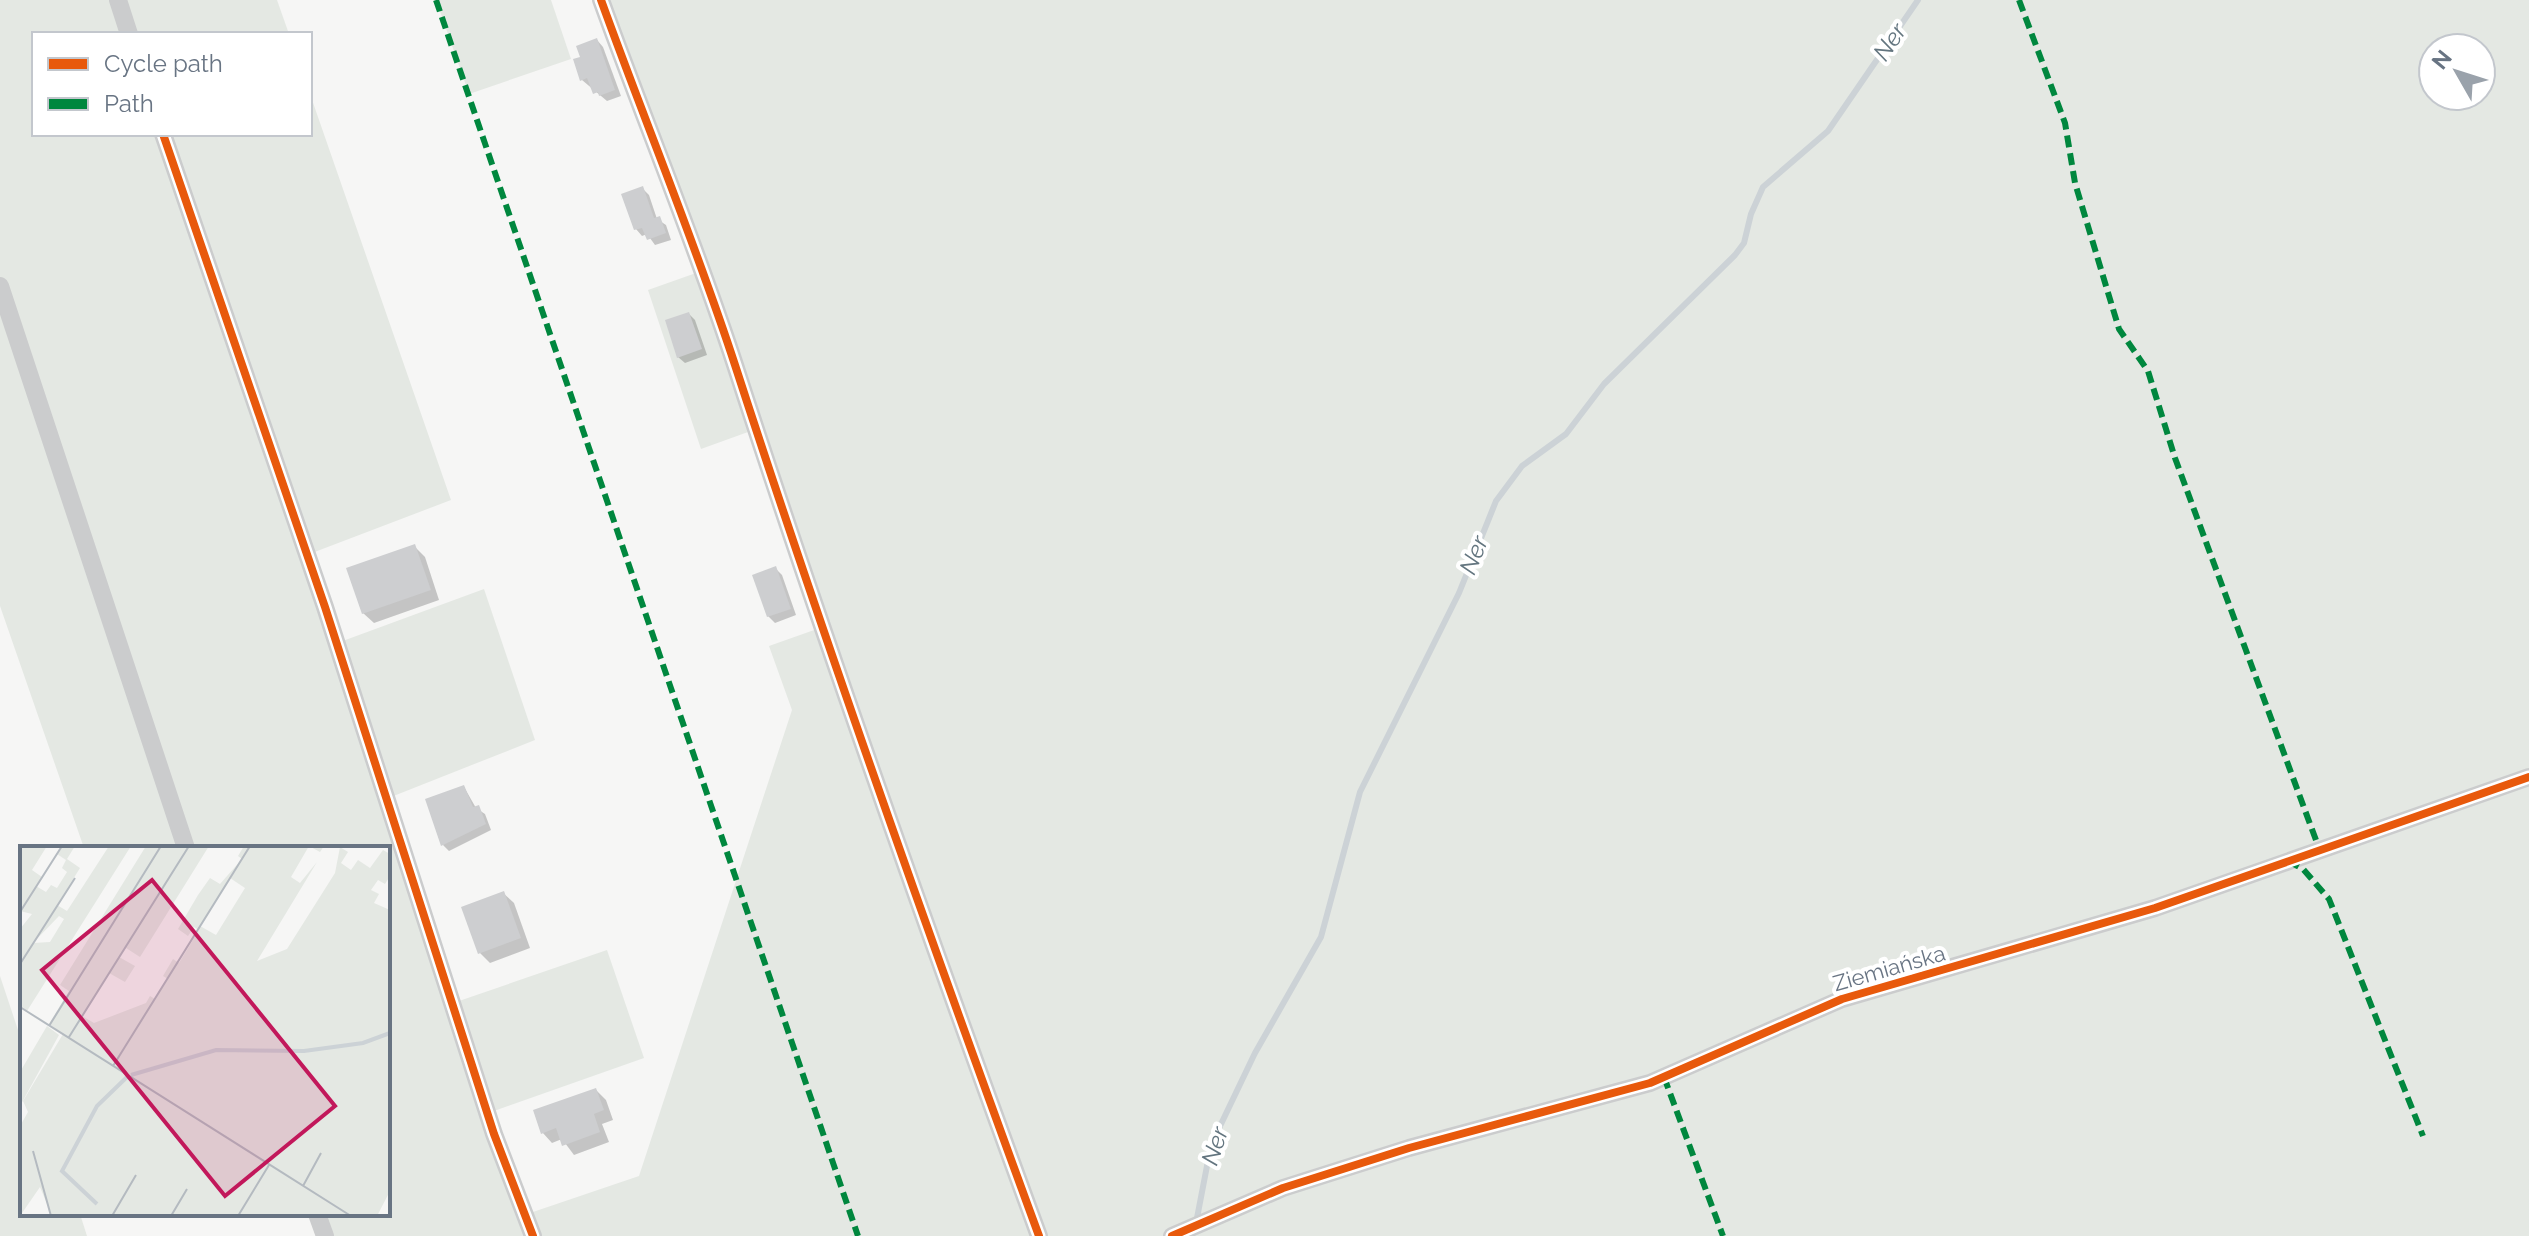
<svg xmlns="http://www.w3.org/2000/svg" width="2529" height="1236" viewBox="0 0 2529 1236" font-family="Raleway,sans-serif">
<style>
.green{fill:#e4e8e3;fill-rule:evenodd}
.shadow{fill:#0003}
.lines{fill:none;stroke-linecap:round;stroke-linejoin:round}
.stream{stroke:#ccd2d6;stroke-width:6}
.building{fill:#cdced0}
.minor{stroke:#cbcccd;stroke-width:18}
.quiet{stroke:#00873e;stroke-width:6;stroke-dasharray:12 6;stroke-linecap:butt}
.cycleway-casing{stroke:#fff;stroke-width:13}
.cycleway{stroke:#e8590c;stroke-width:8}
.labels{text-anchor:middle;stroke-width:8;stroke-linejoin:round;paint-order:stroke}
.street-label{font-size:22px;fill:#687483;stroke:#fff}
.water-label{font-size:24px;font-style:italic;fill:#63757f;stroke:#fff}
.inset-river{fill:none;stroke:#ccd2d6;stroke-width:4}
.inset-road{fill:none;stroke:#b4bac0;stroke-width:2}
.view{fill:#c2185b;fill-opacity:0.15;stroke:#c2185b;stroke-width:4}
.inset-edge{fill:none;stroke:#687483;stroke-width:4}
</style>
<rect width="100%" height="100%" fill="#f6f6f5"/>
<g class="green">
<path d="M 0,0 L 111,0 L 123,34 L 34,34 L 34,134 L 157,134 L 317,603 L 527,1236 L 316,1236 L 308,1214 L 388,1214 L 388,848 L 84,848 L 0,606 Z"/>
<path d="M 124,0 L 277,0 L 289,34 L 135,34 Z"/>
<path d="M 436,0 L 551,0 L 571,59 L 469,94 Z"/>
<path d="M 605,0 L 2529,0 L 2529,1236 L 540,1236 L 530,1213 L 639,1176 L 792,710 L 769,646 L 817,629 ZM 2433,48 L 2481,48 L 2481,96 L 2433,96 Z"/>
<path d="M 310,94 L 451,500 L 312,553 L 169,134 L 310,134 Z"/>
<path d="M 696,273 L 748,432 L 701,449 L 648,290 Z"/>
<path d="M 484,589 L 535,740 L 391,797 L 340,642 Z"/>
<path d="M 607,950 L 644,1058 L 494,1111 L 459,1001 Z"/>
<path d="M 0,976 L 22,1042 L 22,1214 L 80,1214 L 87,1236 L 0,1236 Z"/>
</g>
<g class="shadow">
<path d="M 597,40 L 603,47 L 621,96 L 607,101 L 582,80 L 583,58 Z"/>
<path d="M 642,188 L 649,195 L 657,219 L 666,225 L 671,240 L 655,245 L 647,234 L 642,236 L 636,229 Z"/>
<path d="M 689,314 L 695,320 L 707,355 L 685,363 L 678,357 Z"/>
<path d="M 415,547 L 425,557 L 439,600 L 374,623 L 363,613 Z"/>
<path d="M 775,568 L 782,575 L 796,615 L 775,623 L 768,616 Z"/>
<path d="M 464,787 L 476,808 L 485,814 L 491,830 L 449,851 L 443,845 Z"/>
<path d="M 503,893 L 514,903 L 530,948 L 490,963 L 480,953 Z"/>
<path d="M 596,1090 L 606,1100 L 613,1120 L 602,1124 L 609,1142 L 574,1155 L 562,1139 L 552,1143 L 542,1132 Z"/>
</g>
<g class="lines">
<path class="stream" d="M 1197,1218 L 1211,1145 L 1255,1053 L 1321,937 L 1360,792 L 1459,593 L 1496,501 L 1522,466 L 1566,434 L 1604,384 L 1735,255 L 1744,243 L 1751,214 L 1763,187 L 1828,131 L 1918,0"/>
</g>
<g class="building">
<path d="M 597,38 L 615,90 L 599,96 L 598,92 L 593,94 L 587,78 L 580,81 L 573,59 L 580,57 L 576,46 Z"/>
<path d="M 643,186 L 654,218 L 660,216 L 666,233 L 647,240 L 642,228 L 634,230 L 621,194 Z"/>
<path d="M 689,312 L 702,349 L 677,358 L 665,320 Z"/>
<path d="M 415,544 L 431,590 L 362,614 L 346,568 Z"/>
<path d="M 776,566 L 791,609 L 767,617 L 752,575 Z"/>
<path d="M 464,785 L 473,807 L 479,805 L 486,824 L 441,846 L 425,799 Z"/>
<path d="M 504,891 L 521,938 L 478,954 L 461,907 Z"/>
<path d="M 596,1088 L 604,1110 L 594,1114 L 600,1132 L 562,1146 L 556,1128 L 541,1134 L 533,1110 Z"/>
</g>
<g class="lines">
<g class="minor">
<path d="M 118,0 L 129,34"/>
<path d="M 601,0 C 645,122 695,242 735,365 C 830,658 933,947 1039,1236"/>
<path d="M 163,134 L 325,607 L 494,1134 L 533,1236"/>
<path d="M 0,286 L 186,848"/>
<path d="M 317,1214 L 325,1236"/>
<path d="M 1172,1236 L 1283,1188 L 1409,1148 L 1650,1083 L 1842,999 L 2155,908 L 2529,777"/>
</g>
<g class="quiet">
<path d="M 436,0 L 858,1236"/>
<path d="M 2019,0 L 2065,123 L 2075,183 L 2119,329 L 2148,371 L 2175,458 L 2320,851"/>
<path d="M 2288,861 L 2303,869 L 2329,899 L 2423,1136"/>
<path d="M 1664,1077 L 1723,1236"/>
</g>
<defs>
<g id="cycleway">
<path d="M 601,0 C 645,122 695,242 735,365 C 830,658 933,947 1039,1236"/>
<path d="M 163,134 L 325,607 L 494,1134 L 533,1236"/>
<path d="M 1172,1236 L 1283,1188 L 1409,1148 L 1650,1083 L 1842,999 L 2155,908 L 2529,777"/>
</g>
</defs>
<use href="#cycleway" class="cycleway-casing"/>
<use href="#cycleway" class="cycleway"/>
</g>
<g class="labels">
<g class="street-label">
<text transform="translate(1889 968) rotate(-16)" y="8">Ziemiańska</text>
</g>
<g class="water-label">
<text transform="translate(1890 42) rotate(-56)" y="8">Ner</text>
<text transform="translate(1474 555) rotate(-68)" y="8">Ner</text>
<text transform="translate(1215 1146) rotate(-72)" y="8">Ner</text>
</g>
</g>
<g transform="translate(20 846)">
<rect width="370" height="370" fill="#f6f6f5"/>
<path d="M 1,0 L 27,0 L 12,24 L 22,31 L 16,40 L 26,46 L 31,39 L 37,42 L 47,26 L 42,22 L 46,14 L 37,8 L 43,0 L 55,0 L 47,13 L 60,22 L 37,59 L 47,65 L 89,0 L 111,0 L 7,165 L 0,160 L 0,83 L 12,68 L 0,65 ZM 39,70 L 44,73 L 30,96 L 13,97 ZM 126,0 L 189,0 L 120,111 L 106,102 L 99,111 L 115,120 L 105,136 L 89,127 L 62,170 L 74,177 L 126,157 L 130,150 L 135,153 L 148,133 L 143,130 L 153,113 L 159,117 L 179,84 L 174,81 L 168,90 L 158,83 L 178,49 L 190,32 L 200,38 L 222,13 L 218,10 L 224,0 L 304,0 L 300,6 L 289,0 L 271,31 L 280,37 L 297,16 L 237,115 L 267,103 L 315,27 L 320,1 L 328,6 L 321,17 L 331,24 L 338,14 L 350,22 L 363,4 L 370,8 L 370,30 L 365,38 L 358,34 L 351,44 L 359,48 L 354,57 L 370,64 L 370,345 L 357,370 L 32,370 L 20,341 L 0,370 L 0,280 L 8,266 L 3,255 L 43,188 L 29,178 L 49,145 L 40,139 ZM 210,32 L 225,42 L 196,89 L 180,80 ZM 27,180 L 39,189 L 0,260 L 0,226 Z" fill="#e4e8e3" fill-rule="evenodd"/>
<path class="inset-river" d="M 111,229 L 196,204 L 284,205 L 343,197 L 370,187M 77,358 L 42,325 L 77,260 L 107,231"/>
<path class="inset-road" d="M 0,66 L 42,0M 0,118 L 55,32M 0,161 L 331,370M 29,180 L 141,0M 49,191 L 169,0M 93,220 L 230,0M 13,305 L 31,370M 283,340 L 301,307M 92,370 L 116,329M 151,370 L 167,343M 218,370 L 249,319"/>
<path class="view" d="M 132,34 L 315,260 L 205,350 L 22,124 Z"/>
<rect width="370" height="370" class="inset-edge"/>
</g>
<rect x="32" y="32" width="280" height="104" fill="#ffffff" stroke="#c3c7cd" stroke-width="2"/>
<rect x="48" y="58" width="40" height="12" fill="#e8590c" stroke="#c3c7cd" stroke-width="2"/>
<text x="104" y="72" font-size="24" fill="#687483">Cycle path</text>
<rect x="48" y="98" width="40" height="12" fill="#00873e" stroke="#c3c7cd" stroke-width="2"/>
<text x="104" y="112" font-size="24" fill="#687483">Path</text>
<g transform="translate(2457 72) rotate(309)"><circle r="38" fill="#ffffff" stroke="#c3c7cd" stroke-width="2"/>
<path d="M0-6L14 30L0 20L-14 30Z" fill="#9aa2ab"/>
<text y="-12" font-size="22" font-weight="bold" text-anchor="middle" fill="#687483">N</text>
</g>
</svg>
